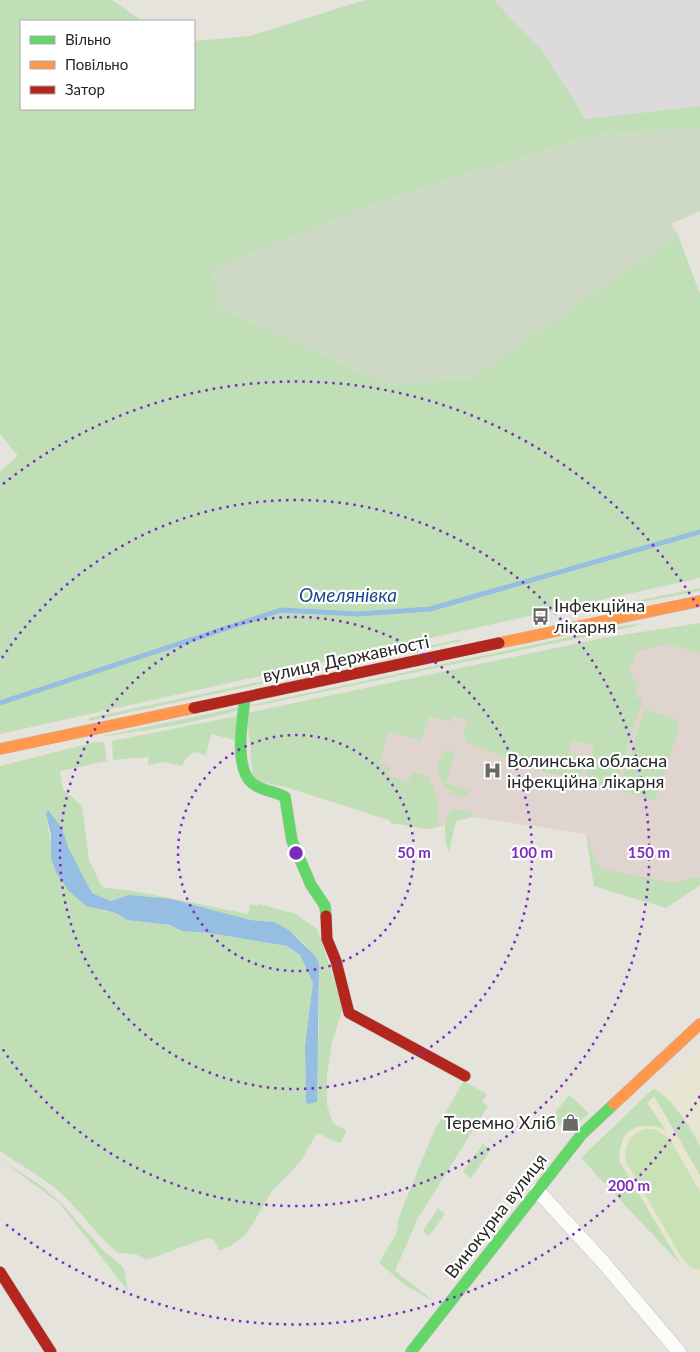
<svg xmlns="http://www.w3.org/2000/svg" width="700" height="1352" viewBox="0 0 700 1352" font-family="Lato,sans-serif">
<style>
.industrial{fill:#dddadb}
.education{fill:#e8e5d2}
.medical{fill:#dfd4ce}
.green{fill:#c0dfb7;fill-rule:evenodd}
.cemetery{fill:#ced9c5}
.pitch{fill:#c9e2b5}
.water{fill:#96bde2}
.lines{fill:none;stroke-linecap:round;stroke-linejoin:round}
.stream{stroke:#96bde2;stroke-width:5}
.street-casing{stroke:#c3c2c2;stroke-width:15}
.fast-casing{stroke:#c3c2c2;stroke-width:12}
.slow-casing{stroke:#c3c2c2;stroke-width:12}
.jam-casing{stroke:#c3c2c2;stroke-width:12}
.street{stroke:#fbfbfa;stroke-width:14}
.fast{stroke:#63d668;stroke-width:11}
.slow{stroke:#ff974d;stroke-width:11}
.jam{stroke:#b3261e;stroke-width:11}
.ring{fill:none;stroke:#7b2cbf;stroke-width:2.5;stroke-dasharray:2.5 5}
.labels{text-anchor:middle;stroke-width:4.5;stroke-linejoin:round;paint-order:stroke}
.poi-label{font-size:18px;fill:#272727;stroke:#fff;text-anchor:start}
.street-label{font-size:18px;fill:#272727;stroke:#fff}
.water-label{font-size:19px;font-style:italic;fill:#174a8b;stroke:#fff}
.centre{fill:#7b2cbf;stroke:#fff;stroke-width:2.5}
.ring-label{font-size:15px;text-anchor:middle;font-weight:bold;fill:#7b2cbf;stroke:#fff;stroke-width:4.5;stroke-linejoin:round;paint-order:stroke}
</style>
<rect width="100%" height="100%" fill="#e6e3dc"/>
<path class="industrial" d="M 494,0 L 700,0 L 700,106 L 586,119 L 542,51 Z"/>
<path class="education" d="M 700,1051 L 700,1285 L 581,1158 L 653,1089 L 659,1090 Z"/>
<path class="medical" d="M 700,633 L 700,885 L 666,908 L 594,886 L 586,834 L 473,817 L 428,829 L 391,823 L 389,820 L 372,815 L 362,810 L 315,725 Z"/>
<g class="green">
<path d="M 0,0 L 112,0 L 142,21 L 21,21 L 21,109 L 194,109 L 194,41 L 250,36 L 365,0 L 494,0 L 542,51 L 586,119 L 700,106 L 700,128 L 596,135 L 388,199 L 213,269 L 219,307 L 389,385 L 473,377 L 678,235 L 700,294 L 700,578 L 0,734 L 0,471 L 18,456 L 0,434 Z"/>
<path d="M 700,588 L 700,591 L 590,612 L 590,610 Z"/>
<path d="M 700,623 L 700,653 L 666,644 L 638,651 L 629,671 L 638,685 L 635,697 L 643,699 L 614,789 L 584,781 L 594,745 L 571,740 L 568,753 L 586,757 L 580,780 L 548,773 L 467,743 L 463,734 L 468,720 L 453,716 L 451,722 L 430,716 L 421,741 L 389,731 L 379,763 L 390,767 L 388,775 L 408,782 L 412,773 L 427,775 L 438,798 L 439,827 L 428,829 L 391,823 L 389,820 L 285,787 L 253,780 L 247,713 L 603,638 Z"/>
<path d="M 641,624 L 632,627 L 250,707 L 252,705 L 621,626 Z"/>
<path d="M 461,639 L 461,641 L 89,721 L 89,718 Z"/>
<path d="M 241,707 L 240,710 C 194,723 146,731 98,737 Z"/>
<path d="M 645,709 L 678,720 L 679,728 L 656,798 L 653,800 L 618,790 Z"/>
<path d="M 237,716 L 235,740 L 211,734 L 206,755 L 194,752 L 185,759 L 182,766 L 164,762 L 148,765 L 149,757 L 113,760 L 112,741 Z"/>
<path d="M 95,742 L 104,742 L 107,761 L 60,771 L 63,789 L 82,806 L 89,860 L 102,887 L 145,893 L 248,914 L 250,904 L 258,906 L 259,904 L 296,914 L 318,930 L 343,1008 L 332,1042 L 327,1076 L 327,1105 L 333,1123 L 347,1131 L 340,1143 L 317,1133 L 301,1161 L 272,1191 L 247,1233 L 234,1244 L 219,1251 L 214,1240 L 207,1238 L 146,1260 C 136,1252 129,1254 118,1253 C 97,1236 83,1214 64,1196 C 45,1178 21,1166 0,1151 L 0,766 ZM 46,814 L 62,828 L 69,849 L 92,893 L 111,901 L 129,895 L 250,920 L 274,922 L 289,930 L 306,945 L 319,970 L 319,1028 L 317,1063 L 306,1099 L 305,1046 L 313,983 L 300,955 L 287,946 L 209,933 L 182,931 L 170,925 L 127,920 L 116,913 L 102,911 L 50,839 Z"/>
<path d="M 446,750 L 455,752 L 446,783 L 469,791 L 467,797 C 444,798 427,766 446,750 Z"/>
<path d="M 452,809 L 473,813 L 473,817 L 456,821 L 449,853 C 445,841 441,819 452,809 Z"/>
<path d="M 586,834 L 596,862 L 603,869 L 672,883 L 700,877 L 700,885 L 666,908 L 594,886 Z"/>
<path d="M 464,1081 L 487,1094 L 482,1102 L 488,1106 L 417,1220 L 395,1271 L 435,1302 L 405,1285 L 379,1263 L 396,1234 L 399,1217 L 434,1131 Z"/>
<path d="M 653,1089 C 667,1091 695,1133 700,1147 C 700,1155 700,1167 700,1175 L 654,1096 L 647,1103 L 666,1130 C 637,1119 617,1130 620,1162 L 681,1265 L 581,1158 Z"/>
<path d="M 569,1095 L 589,1113 L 575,1126 L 573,1119 L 566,1120 L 567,1127 L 548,1122 Z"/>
<path d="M 483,1144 L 491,1150 L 471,1178 L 463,1172 Z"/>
<path d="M 0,1159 L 40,1185 L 62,1204 L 102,1249 L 121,1265 L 124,1269 L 128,1291 L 59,1203 Z"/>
<path d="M 438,1208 L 445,1214 L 429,1236 L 423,1231 Z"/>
</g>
<path class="cemetery" d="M 700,128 L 700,211 L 671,224 L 678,235 L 473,377 L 389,385 L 219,307 L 213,269 L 388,199 L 596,135 Z"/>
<path class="pitch" d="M 654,1129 L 670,1139 L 700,1192 L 700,1270 L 692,1268 L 683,1260 L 625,1160 C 624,1142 634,1128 654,1129 Z"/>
<path class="water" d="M 48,810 L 62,828 L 69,849 L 92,893 L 111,901 L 129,895 L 171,899 L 250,920 L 274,922 L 289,930 L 316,957 L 319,964 L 317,1102 L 307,1104 L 306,1099 L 305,1046 L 313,983 L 300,955 L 287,946 L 209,933 L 182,931 L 170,925 L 127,920 L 116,913 L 86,906 L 68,890 L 56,872 L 51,858 L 51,835 L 46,814 Z"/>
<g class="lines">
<path class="stream" d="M 0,703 L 281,610 L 359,614 L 430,609 L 700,532"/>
<defs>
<path id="street" d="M 537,1190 L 603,1262 L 679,1352"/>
<g id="fast">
<path d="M 245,699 C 242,720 234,768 252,783 C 261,791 275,791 285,797 L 292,841 L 311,885 L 325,906 L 326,916"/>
<path d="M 411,1352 L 582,1134 L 614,1104"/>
</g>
<g id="slow">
<path d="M 499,643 L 700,601"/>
<path d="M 0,749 L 194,708"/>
<path d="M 614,1104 L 700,1024"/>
</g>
<g id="jam">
<path d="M 194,708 L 499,643"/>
<path d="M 326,916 L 327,939 L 336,961 L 349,1013 L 465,1076"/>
<path d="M 0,1272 L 51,1352"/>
</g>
</defs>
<use href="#street" class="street-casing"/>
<use href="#fast" class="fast-casing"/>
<use href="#slow" class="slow-casing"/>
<use href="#jam" class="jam-casing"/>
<use href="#street" class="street"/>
<use href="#fast" class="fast"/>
<use href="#slow" class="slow"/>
<use href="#jam" class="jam"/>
</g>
<g class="ring">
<circle cx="296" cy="853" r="118"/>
<circle cx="296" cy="853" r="236"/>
<path d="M2 658A353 353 0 1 1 2 1048"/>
<path d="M700 1096A471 471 0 0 1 3 1222M3 484A471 471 0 0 1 700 610"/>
</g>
<defs>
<symbol id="bus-bare" viewBox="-9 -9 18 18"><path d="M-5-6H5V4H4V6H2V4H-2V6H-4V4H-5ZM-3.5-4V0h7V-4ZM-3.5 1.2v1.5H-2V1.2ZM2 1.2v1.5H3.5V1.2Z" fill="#6a6966" stroke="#fff" stroke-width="2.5" paint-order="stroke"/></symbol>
<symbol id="hospital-bare" viewBox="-9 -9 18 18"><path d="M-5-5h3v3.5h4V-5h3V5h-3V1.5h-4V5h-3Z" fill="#6a6966" stroke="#fff" stroke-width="2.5" paint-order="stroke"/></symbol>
<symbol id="shop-bare" viewBox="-9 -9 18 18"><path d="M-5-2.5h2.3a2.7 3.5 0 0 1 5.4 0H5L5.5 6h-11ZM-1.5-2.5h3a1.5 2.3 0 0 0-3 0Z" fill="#6a6966" stroke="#fff" stroke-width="2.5" paint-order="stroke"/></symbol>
</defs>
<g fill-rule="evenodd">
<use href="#bus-bare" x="528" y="604" width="25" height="25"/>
<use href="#hospital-bare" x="480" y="758" width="25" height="25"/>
<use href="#shop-bare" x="558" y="1110" width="25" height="25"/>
</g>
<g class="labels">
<g class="poi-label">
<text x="554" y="612">Інфекційна<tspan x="554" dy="21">лікарня</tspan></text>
<text x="507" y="767">Волинська обласна<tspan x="507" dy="21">інфекційна лікарня</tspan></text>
<text x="556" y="1129" text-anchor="end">Теремно Хліб</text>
</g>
<g class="street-label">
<text transform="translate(346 659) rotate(-12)" y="6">вулиця Державності</text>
<text transform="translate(496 1216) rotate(-52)" y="6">Винокурна вулиця</text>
</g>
<g class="water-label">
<text x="348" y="602">Омелянівка</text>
</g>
</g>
<circle cx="296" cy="853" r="8" class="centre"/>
<g class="ring-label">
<text x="414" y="858">50 m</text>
<text x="532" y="858">100 m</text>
<text x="649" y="858">150 m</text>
<text x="629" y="1191">200 m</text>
</g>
<rect x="20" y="20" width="175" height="90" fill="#ffffff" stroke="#a9a9a9"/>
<rect x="30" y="36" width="25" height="8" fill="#63d668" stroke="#a9a9a9"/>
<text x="65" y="45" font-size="15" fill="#272727">Вільно</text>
<rect x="30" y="61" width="25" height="8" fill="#ff974d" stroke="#a9a9a9"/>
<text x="65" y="70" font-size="15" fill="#272727">Повільно</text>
<rect x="30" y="86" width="25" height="8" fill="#b3261e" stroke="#a9a9a9"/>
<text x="65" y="95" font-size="15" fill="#272727">Затор</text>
</svg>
